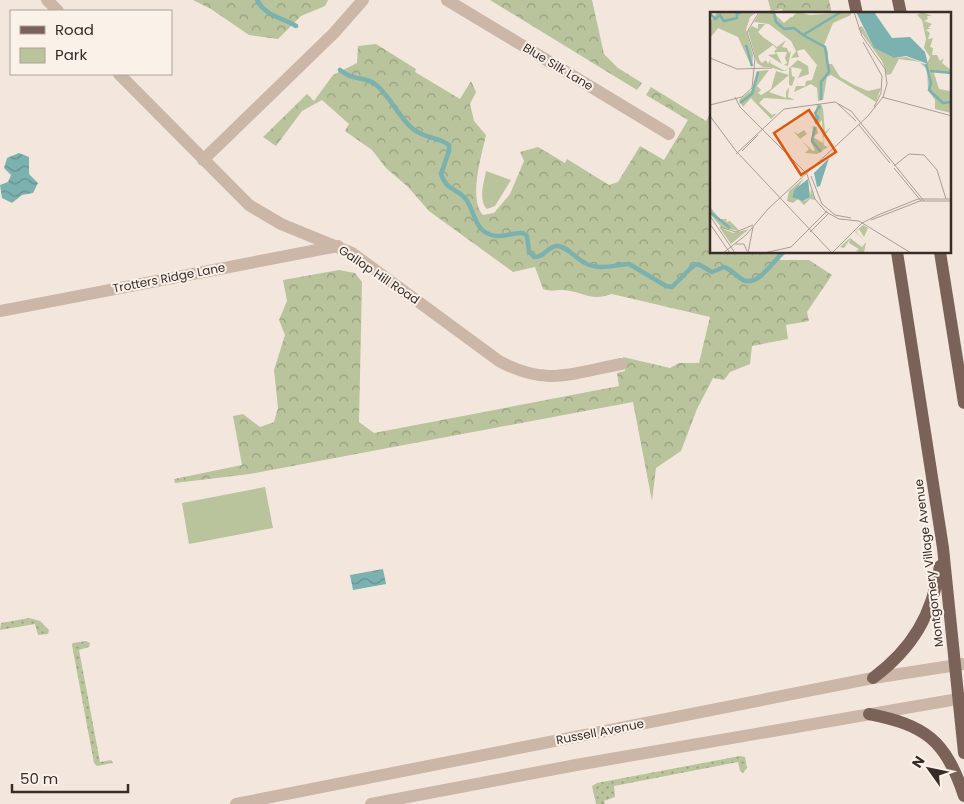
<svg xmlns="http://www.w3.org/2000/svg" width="964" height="804" viewBox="0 0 964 804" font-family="Poppins,sans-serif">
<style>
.grass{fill:url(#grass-dots)}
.forest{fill:url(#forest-crowns)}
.park{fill:#b9c39c}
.water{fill:url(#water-waves)}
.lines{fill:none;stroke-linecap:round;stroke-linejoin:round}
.stream{stroke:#7bb1af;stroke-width:4.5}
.minor{stroke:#ccb6a8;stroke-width:12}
.tertiary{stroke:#ccb6a8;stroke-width:12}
.primary{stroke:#7b6259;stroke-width:12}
.labels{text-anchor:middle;stroke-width:4;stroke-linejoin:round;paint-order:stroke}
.street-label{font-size:12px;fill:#382c29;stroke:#faf1e9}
.inset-river{fill:none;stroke:#7bb1af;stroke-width:2.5}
.inset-road{fill:none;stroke:#a89c95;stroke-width:1}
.view{fill:#df570d;fill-opacity:0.15;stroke:#df570d;stroke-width:2.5}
.inset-edge{fill:none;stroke:#382c29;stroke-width:2.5}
</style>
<defs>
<pattern id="grass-dots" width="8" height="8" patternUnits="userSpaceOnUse" patternTransform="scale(1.25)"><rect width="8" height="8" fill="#b9c39c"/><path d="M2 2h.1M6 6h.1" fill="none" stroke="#979f7f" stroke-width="1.8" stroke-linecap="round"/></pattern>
<pattern id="forest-crowns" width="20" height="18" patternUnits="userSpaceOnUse" patternTransform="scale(1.25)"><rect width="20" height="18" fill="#b9c39c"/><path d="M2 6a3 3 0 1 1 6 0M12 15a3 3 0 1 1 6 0" fill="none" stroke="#979f7f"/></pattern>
<pattern id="water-waves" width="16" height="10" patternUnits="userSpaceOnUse" patternTransform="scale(1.25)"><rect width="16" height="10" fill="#7bb1af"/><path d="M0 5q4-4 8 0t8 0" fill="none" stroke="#66908e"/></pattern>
</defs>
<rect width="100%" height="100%" fill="#f3e7dd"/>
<g class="grass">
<path d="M 29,618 L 40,621 L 49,630 L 48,634 L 38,635 L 35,624 L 0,630 L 1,623 Z"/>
<path d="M 86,641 L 90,643 L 89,647 L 79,650 L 100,762 L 111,760 L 113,763 L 97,766 L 94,763 L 72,645 L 73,643 Z"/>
<path d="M 740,756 L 745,757 L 747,768 L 743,773 L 740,771 L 738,762 L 614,786 L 615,797 L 604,801 L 605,804 L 596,804 L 592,786 L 597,783 Z"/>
</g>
<g class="forest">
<path d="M 193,0 L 328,0 L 325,6 L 301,16 L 278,39 L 249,35 L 211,9 Z"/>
<path d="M 490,0 L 592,0 L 604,54 L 618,68 L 642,83 L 637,90 Z"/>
<path d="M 768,0 L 829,0 L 832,14 L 783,14 L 782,9 L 771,11 Z"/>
<path d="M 376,44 L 416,69 L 415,72 L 460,99 L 471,81 L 476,92 L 470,104 L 474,121 L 486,135 C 482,154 468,200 483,215 L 494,213 L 510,194 L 524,161 L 520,152 L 538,147 L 565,163 L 567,159 L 609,185 L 618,182 L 640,146 L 664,160 L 688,120 L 646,95 L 651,87 L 706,121 L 711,112 L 712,252 L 777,253 L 780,260 L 809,260 L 832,275 L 807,312 L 809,321 L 786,325 L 788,339 L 752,346 L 750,364 L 730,372 L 724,380 L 713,378 L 697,409 L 681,451 L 656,468 L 652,501 L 633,402 L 250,474 L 175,483 L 174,479 L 242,465 L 233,416 L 243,414 L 260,427 L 274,422 L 278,408 L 274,370 L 285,335 L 279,320 L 287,301 L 283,280 L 339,270 L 355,273 L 362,282 L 359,422 L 374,433 L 619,386 L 617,373 L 625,371 L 623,357 L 670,368 L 679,363 L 699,363 L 710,317 L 612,294 C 589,302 584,291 562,290 C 555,290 551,292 543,289 L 535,267 L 513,272 L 429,211 L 408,187 L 386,168 L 372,150 L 345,131 L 349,124 L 322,100 L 302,111 L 276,146 L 263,137 L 307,94 L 314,101 L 333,75 L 357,63 L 358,46 Z"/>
</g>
<g class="park">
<path d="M 486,171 L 511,180 L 495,206 L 487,209 C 478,200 484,182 486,171 Z"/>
<path d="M 265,487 L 273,528 L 189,544 L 182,503 Z"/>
</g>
<g class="water">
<path d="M 19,153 L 29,157 L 29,174 L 38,183 L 33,193 L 22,195 L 12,203 L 2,198 L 0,185 L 8,182 L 11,175 L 4,168 L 7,158 Z"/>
<path d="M 383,569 L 386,584 L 353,590 L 350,575 Z"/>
</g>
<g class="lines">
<g class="stream">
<path d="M 257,0 C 266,17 282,17 296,26"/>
<path d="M 340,70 C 355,82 365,76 375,84 C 389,94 398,117 413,129 C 424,138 438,137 449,145 L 449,151 L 441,174 C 448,192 455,187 465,198 C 476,211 473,233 496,236 C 505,237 514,232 523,233 L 527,236 L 529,252 L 534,257 C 544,258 548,246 557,246 C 567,246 577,260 587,264 C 600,270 615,265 629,264 L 666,286 L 672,287 L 693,266 L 698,264 L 712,272 L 724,267 C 731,269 736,276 743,280 C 759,287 773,260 784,252"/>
</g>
<g class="minor">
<path d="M 47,0 L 58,11"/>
<path d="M 447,0 L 669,134"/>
<path d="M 119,74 L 249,205 L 281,224 L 352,253 L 499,361 C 547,387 572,373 621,364"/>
<path d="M 203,160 L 334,33 L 363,0"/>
<path d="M 0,311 L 338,246"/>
</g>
<g class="tertiary">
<path d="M 236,804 L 873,678 L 964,664"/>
<path d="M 371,804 L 576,765 L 964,698"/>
</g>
<g class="primary">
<path d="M 854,0 L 857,14"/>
<path d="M 898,0 L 901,14"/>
<path d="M 897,252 L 943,548 L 964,753"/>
<path d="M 940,252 L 964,403"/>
<path d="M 873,678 C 913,648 932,615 940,566"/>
<path d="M 869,714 C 925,725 946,740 964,796"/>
</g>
</g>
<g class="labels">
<g class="street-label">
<text transform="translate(558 67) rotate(31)" y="4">Blue Silk Lane</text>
<text transform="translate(379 275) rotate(34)" y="4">Gallop Hill Road</text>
<text transform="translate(169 278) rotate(-11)" y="4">Trotters Ridge Lane</text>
<text transform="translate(929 563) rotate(-97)" y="4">Montgomery Village Avenue</text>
<text transform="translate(600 732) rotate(-11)" y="4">Russell Avenue</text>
</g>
</g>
<g transform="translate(710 12)">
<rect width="241" height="241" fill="#f3e7dd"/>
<path d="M 7,0 L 21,0 L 0,26 L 0,10 ZM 153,213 L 158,216 L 154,225 L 149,217 L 146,220 L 156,230 L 154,241 L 146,239 L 149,237 L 139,231 L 140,227 L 134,236 L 130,235 L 140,226 L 152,235 L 156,230 L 145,220 ZM 9,215 L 23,221 L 39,217 L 21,232 Z" fill="#b9c39c"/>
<path d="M 50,0 L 63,0 L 74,11 L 81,5 L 123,10 L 113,30 L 118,40 L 118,52 L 122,52 L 130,65 L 144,73 L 158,79 L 171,76 L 166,90 L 121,63 L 117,65 L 113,88 L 108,89 L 107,76 L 101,72 L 84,80 L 86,74 L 95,74 L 96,69 L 102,68 L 107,53 L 94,37 L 87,39 L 89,45 L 81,46 L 86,39 L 81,29 L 59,12 L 44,10 ZM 212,0 L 222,4 L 217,4 L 218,7 L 214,9 L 222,12 L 218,16 L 222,16 L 216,18 L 220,21 L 218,27 L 223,26 L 220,35 L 223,36 L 222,43 L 227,43 L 230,49 L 234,46 L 232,51 L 241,58 L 240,62 L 223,58 L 229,77 L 240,79 L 241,101 L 225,97 L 225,88 L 218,78 L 217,57 L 210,51 L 217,52 L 220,45 L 214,36 L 216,27 L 212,8 L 207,3 ZM 48,12 L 55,12 L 48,20 L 53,25 L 67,35 L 76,28 L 72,35 L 77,36 L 79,41 L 81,39 L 78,54 L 74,53 L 77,51 L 75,46 L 77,40 L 66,40 L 72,52 L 58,43 L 66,42 L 64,39 L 67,37 L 63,33 L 48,44 L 50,49 L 52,51 L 56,48 L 58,52 L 61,47 L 60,51 L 75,59 L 78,56 L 76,59 L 72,59 L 60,55 L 53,55 L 47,51 L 38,19 L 42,14 L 48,17 ZM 88,48 L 98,54 L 99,62 L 88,66 L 92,57 L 81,55 L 82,64 L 85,65 L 82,74 L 79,73 L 79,56 ZM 59,58 L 47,74 L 51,78 L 48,81 L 51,83 L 61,77 L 66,59 L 79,63 L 59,80 L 76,86 L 76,80 L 79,75 L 78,85 L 85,88 L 54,86 L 49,91 L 62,103 L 67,101 L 61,107 L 41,86 L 33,95 L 29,88 L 43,77 L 47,59 ZM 107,92 L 111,92 L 113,97 L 115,120 L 121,115 L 113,126 L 114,133 L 117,135 L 126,130 L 107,142 L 95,141 L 99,137 L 83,119 L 88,122 L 94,118 L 97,122 L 90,127 L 103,139 L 105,138 L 101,130 L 103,115 L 100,114 L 107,115 L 108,121 L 103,125 L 113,131 L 112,108 L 109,112 L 104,110 ZM 94,166 L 82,184 L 95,189 L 100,185 L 101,177 L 105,188 L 100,187 L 94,193 L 88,187 L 83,191 L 77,189 L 79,179 ZM 0,195 L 10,207 L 17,207 L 16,210 L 20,209 L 30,219 L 12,216 L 0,202 Z" fill="#b9c39c"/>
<path d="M 19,0 L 47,0 L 40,5 L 36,18 L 43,43 L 42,56 L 28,25 L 8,16 ZM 87,0 L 100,3 L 141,0 L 141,3 L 123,11 L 114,33 L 94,29 L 75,13 ZM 152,14 L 164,36 L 184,46 L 196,45 L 211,50 L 189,47 L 181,62 L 177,63 L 172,49 L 148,16 Z" fill="#b9c39c"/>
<path d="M 146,0 L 164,0 L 182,26 L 200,25 L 215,40 L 218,52 L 196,44 L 184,46 L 164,36 ZM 119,146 L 110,174 L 107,175 L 104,161 ZM 98,167 L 100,185 L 93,189 L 82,185 L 85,177 Z" fill="#7bb1af"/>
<path class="inset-river" d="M 59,0 L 64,1 L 66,10 L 74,17 L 84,16 L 93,23 L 131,0M 0,1 L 5,7 L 10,3 L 14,9 L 27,6 L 27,2 L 31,0M 93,23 L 115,35 L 119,60 L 111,70 L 111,88M 36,33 L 42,54M 216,52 L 221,71 L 219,78 L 233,91 L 242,90M 220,59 L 242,61M 30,91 L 42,82 L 48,60M 106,112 L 108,106 L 105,101 L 110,94M 105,115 L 102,129 L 111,140M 0,200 L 20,216"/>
<path class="inset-road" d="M 153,30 L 172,64 L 171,81 L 164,95M 0,46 L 27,57 L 62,56M 25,85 L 30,95 L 97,162 L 105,187 L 116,200 L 129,207 L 149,209 L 201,241M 172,85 L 242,104M 128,92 L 146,109M 0,93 L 32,85 L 42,76 L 45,46 L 37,20 L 49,0M 0,104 L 26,139 L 122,241M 149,113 L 180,151M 32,139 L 48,123M 26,142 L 74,97 L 125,90 L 141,99 L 214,189M 184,154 L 199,142 L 214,143 L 227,158 L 236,187M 184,156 L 211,189M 101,164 L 112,192 L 125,203 L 141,206M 0,204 L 25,241M 161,208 L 210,189 L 242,189M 0,212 L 20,241M 10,215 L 26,220 L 43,213M 100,220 L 119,201M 25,232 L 34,232 L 37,239M 123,240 L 152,211 L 168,203 L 208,187 L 242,187M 13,241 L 36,223 L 58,197 L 158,104 L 173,85 L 177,72 L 175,57 L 152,24 L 144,0M 38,241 L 43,215M 54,241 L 81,235 L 117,199"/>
<path class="view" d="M 99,98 L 126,140 L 91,163 L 64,121 Z"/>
<rect width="241" height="241" class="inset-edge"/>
</g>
<rect x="10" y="10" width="162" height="65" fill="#faf1e9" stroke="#aca29c"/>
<rect x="20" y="26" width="25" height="8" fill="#7b6259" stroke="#aca29c"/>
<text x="55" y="35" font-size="15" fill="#382c29">Road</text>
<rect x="20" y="48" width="25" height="15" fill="#b9c39c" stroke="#aca29c"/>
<text x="55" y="60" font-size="15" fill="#382c29">Park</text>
<g transform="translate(929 769) rotate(303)" stroke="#faf1e9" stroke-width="4" paint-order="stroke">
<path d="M0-4L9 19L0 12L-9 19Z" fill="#382c29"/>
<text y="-8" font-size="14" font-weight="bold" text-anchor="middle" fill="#382c29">N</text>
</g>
<path d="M12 784v8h116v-8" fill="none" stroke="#382c29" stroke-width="2.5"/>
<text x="20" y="784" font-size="15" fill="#382c29" stroke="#faf1e9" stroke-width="4" paint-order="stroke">50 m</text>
</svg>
